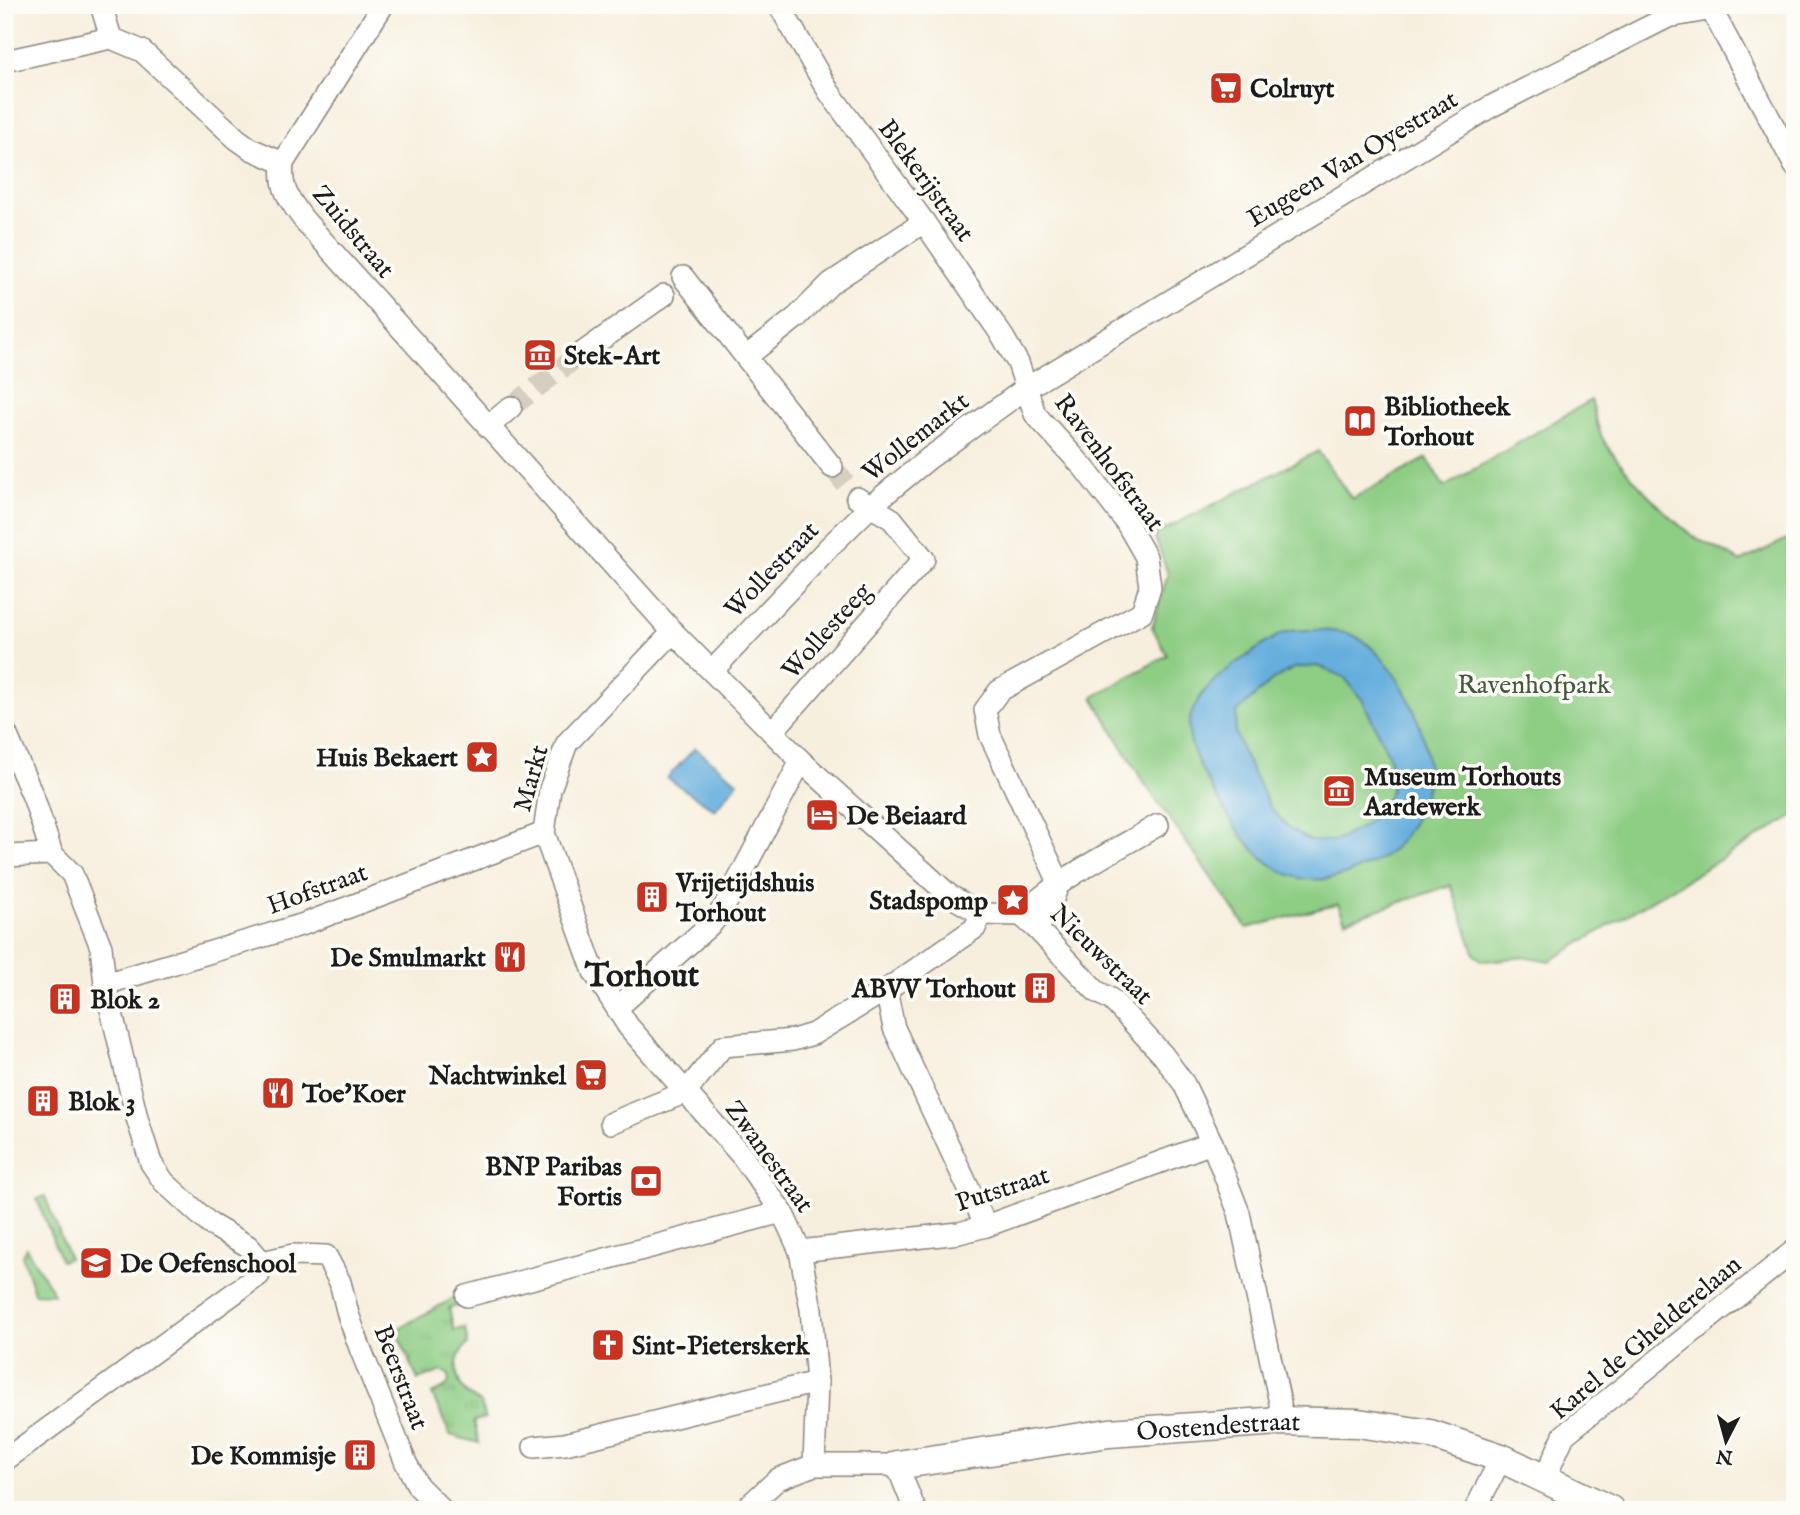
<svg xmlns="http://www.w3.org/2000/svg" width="1800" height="1515" viewBox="0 0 1800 1515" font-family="'IM FELL English',serif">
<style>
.grass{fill:url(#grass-tufts);stroke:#557450;stroke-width:2}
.park{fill:#8ecd84;stroke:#557450;stroke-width:2}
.water{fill:#65aedd;stroke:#40657c;stroke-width:2;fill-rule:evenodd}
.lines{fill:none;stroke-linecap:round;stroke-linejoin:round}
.minor-tunnel{stroke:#d6cfc1;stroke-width:21;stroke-dasharray:21 10;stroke-linecap:butt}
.minor-casing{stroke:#8a867d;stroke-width:24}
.tertiary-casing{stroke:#8a867d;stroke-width:31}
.minor{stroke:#fff;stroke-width:21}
.tertiary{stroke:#fff;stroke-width:28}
.labels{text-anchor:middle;stroke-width:7;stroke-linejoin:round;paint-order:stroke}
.poi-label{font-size:26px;font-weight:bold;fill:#1c1c1c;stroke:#fdfcf7;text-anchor:start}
.street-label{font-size:26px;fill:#1c1c1c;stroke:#fdfcf7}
.park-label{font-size:26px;fill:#445a40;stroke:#fdfcf7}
.district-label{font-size:33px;font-weight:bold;fill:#1c1c1c;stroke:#fdfcf7}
</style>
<defs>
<pattern id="grass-tufts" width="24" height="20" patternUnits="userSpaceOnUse" patternTransform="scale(1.75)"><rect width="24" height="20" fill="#8ecd84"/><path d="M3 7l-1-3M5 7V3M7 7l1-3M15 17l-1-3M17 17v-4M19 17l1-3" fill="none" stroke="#7aaf71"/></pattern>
</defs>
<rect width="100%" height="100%" fill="#fdfcf7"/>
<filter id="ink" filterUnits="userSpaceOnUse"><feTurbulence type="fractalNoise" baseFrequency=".0143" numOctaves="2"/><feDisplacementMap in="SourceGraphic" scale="14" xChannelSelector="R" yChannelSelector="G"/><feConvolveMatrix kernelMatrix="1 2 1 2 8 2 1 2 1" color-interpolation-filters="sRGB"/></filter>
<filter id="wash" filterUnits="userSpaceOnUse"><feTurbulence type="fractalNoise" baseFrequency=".00686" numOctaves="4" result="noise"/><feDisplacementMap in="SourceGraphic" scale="28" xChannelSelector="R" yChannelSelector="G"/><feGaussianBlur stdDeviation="1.57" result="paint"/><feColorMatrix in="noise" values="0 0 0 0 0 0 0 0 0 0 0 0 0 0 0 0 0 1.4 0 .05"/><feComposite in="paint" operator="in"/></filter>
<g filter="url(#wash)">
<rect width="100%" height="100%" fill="#f7efde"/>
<g class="grass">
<path d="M 45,1196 L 69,1258 L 61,1261 L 37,1199 Z"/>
<path d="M 26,1248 L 54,1294 L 34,1293 L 22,1255 Z"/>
<path d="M 461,1294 L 484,1300 L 449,1308 L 454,1330 L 465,1328 L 468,1344 C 447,1364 457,1392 481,1403 L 485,1418 L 474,1421 L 479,1443 L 450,1435 L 432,1394 C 441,1390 451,1388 449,1375 L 442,1371 L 418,1380 L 396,1330 Z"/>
</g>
<path class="park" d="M 1591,400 C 1595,412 1597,430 1604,441 C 1622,469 1666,516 1693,536 C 1708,546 1725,550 1740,562 L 1795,535 L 1795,815 L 1550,961 L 1528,957 L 1483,961 L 1475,955 L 1451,885 L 1345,921 L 1338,904 L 1247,928 L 1142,780 L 1093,697 L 1167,655 L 1152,627 L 1168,574 L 1154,535 L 1318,451 L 1352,499 L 1427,458 L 1444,487 Z"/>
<g class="water">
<path d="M 1319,630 C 1328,631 1341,631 1350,634 C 1396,652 1437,741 1426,788 C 1423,805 1414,822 1404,836 C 1388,857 1382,859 1359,869 C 1286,903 1247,850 1214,792 C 1204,775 1186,744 1189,723 C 1194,695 1219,674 1242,659 C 1254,652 1274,635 1287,632 C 1296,629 1309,630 1319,630 ZM 1318,666 L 1344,677 L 1363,701 L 1389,756 L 1392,773 L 1391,790 L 1383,807 L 1362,827 L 1335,841 L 1311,841 L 1289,828 L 1271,809 L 1242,751 L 1235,731 L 1237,712 L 1274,679 L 1294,668 Z"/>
<path d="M 695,748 L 738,782 L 715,810 L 667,778 Z"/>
</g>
</g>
<g filter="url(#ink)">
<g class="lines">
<g class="minor-tunnel">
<path d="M 511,407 L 578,356"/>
<path d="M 832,467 L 857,498"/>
</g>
<defs>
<g id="minor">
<path d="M 101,5 L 111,38"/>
<path d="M 383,5 L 283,163 C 280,189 289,200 304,220 L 673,632 L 801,761 L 949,895 L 981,914 L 1021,915 L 1037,929 L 1096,991 L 1112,1000 L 1163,1055 L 1184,1084 L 1212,1143 L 1239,1213 L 1280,1403 L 1280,1421"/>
<path d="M 779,5 L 829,92 L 924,222 L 1003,337 L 1018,363 L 1035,414 L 1084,468 L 1126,522 L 1146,557 L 1150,587 L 1142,612 L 999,691 L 985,710 L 990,735 L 1059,882 L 1050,907 L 1037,929"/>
<path d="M 1709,5 L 1795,166"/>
<path d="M 111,38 L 142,51 L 237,139 L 251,149 L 283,163"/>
<path d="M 5,61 L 111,38"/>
<path d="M 683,277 L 832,467"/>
<path d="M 578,356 L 664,295"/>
<path d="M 746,357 L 797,317 L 831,283 L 924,222"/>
<path d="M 488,427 L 511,407"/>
<path d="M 673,632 L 567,743 L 550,789 L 544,833 L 594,972 L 628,1026 L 742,1156 L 782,1212 L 800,1251 L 811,1309 L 817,1382 L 814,1465"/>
<path d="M 712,671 L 829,547 L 872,505 L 928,459 L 1025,389 L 1490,107 L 1668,17 L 1713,9 L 1722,5"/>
<path d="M 5,731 L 34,799 L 52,854 L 72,874 L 101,947 L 105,984 L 137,1118 L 151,1163 L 164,1182 L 210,1224 L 248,1246 L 262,1262"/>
<path d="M 772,732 L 924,559 L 892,519 L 857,498"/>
<path d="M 5,856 L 52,854"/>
<path d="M 1021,915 C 1060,877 1111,853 1158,825"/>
<path d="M 105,984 L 304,924 L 544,833"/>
<path d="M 886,990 L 894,1028 L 986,1226"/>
<path d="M 617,1008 L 712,923 L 723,909 L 801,761"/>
<path d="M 611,1123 L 686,1092 L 723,1046 L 793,1040 L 813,1034 L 886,990 L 975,928 L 981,914"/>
<path d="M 800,1251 L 959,1233 L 986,1226 L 1212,1143"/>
<path d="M 262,1262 L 293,1255 L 326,1256 L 340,1282 L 348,1314 L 360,1348 L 406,1463 L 418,1486 L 442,1510"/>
<path d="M 467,1296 L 782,1212"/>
<path d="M 534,1447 L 565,1444 L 817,1382"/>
<path d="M 5,1460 L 259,1275 L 262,1262"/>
<path d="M 1545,1478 L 1564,1435 L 1795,1250"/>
<path d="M 744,1510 L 778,1479 L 814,1465 L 897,1465 L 915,1510"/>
<path d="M 1475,1510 L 1501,1458"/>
</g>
<g id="tertiary">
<path id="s1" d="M 897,1465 L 1109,1433 L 1280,1421 L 1358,1423 L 1430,1434 L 1501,1458 L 1610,1510"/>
</g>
</defs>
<use href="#minor" class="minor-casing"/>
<use href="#tertiary" class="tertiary-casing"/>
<use href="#minor" class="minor"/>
<use href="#tertiary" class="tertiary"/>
</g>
</g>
<defs>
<symbol id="supermarket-square" viewBox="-11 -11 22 22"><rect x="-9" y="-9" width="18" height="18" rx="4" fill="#c8321e" stroke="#fdfcf7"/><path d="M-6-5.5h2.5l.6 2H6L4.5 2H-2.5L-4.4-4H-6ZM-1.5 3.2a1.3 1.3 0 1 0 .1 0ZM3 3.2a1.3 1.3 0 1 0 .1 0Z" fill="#fff"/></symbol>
<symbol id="museum-square" viewBox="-11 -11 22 22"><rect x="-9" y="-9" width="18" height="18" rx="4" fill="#c8321e" stroke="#fdfcf7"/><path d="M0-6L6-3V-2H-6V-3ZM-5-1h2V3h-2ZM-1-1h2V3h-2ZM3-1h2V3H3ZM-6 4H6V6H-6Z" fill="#fff"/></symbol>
<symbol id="library-square" viewBox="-11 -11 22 22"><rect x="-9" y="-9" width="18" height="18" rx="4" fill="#c8321e" stroke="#fdfcf7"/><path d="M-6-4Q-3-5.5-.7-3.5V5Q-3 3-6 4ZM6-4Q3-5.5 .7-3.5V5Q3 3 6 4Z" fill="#fff"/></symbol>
<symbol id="sight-square" viewBox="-11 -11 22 22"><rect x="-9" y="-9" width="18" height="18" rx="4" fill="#c8321e" stroke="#fdfcf7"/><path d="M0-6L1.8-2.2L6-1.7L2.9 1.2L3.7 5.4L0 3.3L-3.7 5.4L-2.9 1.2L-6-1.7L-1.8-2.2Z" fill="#fff"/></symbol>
<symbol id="hotel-square" viewBox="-11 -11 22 22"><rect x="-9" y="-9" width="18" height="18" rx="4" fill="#c8321e" stroke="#fdfcf7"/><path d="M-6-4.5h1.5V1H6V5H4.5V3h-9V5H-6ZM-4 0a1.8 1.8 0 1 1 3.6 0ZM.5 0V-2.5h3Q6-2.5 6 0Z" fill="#fff"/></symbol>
<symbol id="building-square" viewBox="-11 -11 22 22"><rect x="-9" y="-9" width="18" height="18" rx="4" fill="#c8321e" stroke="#fdfcf7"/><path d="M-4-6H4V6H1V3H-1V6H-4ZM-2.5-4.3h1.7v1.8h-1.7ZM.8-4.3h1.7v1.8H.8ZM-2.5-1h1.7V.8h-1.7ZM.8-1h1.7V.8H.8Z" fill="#fff"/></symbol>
<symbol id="restaurant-square" viewBox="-11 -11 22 22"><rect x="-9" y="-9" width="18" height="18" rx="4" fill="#c8321e" stroke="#fdfcf7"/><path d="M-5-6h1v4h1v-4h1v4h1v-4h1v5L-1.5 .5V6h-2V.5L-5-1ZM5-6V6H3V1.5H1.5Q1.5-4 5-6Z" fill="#fff"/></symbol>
<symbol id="bank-square" viewBox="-11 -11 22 22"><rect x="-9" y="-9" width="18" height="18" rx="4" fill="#c8321e" stroke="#fdfcf7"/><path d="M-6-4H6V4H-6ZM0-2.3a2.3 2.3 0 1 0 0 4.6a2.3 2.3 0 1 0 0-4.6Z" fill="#fff"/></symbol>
<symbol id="school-square" viewBox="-11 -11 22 22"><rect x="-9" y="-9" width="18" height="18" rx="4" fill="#c8321e" stroke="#fdfcf7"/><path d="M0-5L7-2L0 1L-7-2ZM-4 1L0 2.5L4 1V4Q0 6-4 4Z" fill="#fff"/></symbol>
<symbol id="church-square" viewBox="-11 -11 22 22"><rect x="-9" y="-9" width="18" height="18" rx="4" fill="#c8321e" stroke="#fdfcf7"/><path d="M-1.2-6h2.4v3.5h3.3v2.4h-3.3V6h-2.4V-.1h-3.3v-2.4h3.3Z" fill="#fff"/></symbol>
</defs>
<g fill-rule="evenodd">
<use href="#supermarket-square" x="1207" y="69" width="38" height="38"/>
<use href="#museum-square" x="521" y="336" width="38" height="38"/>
<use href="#library-square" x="1341" y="402" width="38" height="38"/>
<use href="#sight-square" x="463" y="738" width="38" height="38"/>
<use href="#museum-square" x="1320" y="772" width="38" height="38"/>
<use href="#hotel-square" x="803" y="796" width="38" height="38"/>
<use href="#building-square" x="633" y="878" width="38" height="38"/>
<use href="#sight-square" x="994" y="881" width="38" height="38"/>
<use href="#restaurant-square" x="491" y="938" width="38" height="38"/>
<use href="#building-square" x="1021" y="969" width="38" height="38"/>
<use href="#building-square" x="46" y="980" width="38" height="38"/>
<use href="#supermarket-square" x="572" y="1056" width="38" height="38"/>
<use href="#restaurant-square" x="259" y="1074" width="38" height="38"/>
<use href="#building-square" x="24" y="1082" width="38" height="38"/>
<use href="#bank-square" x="627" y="1162" width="38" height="38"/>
<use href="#school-square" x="77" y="1244" width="38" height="38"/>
<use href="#church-square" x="589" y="1326" width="38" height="38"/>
<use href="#building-square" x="341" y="1436" width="38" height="38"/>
</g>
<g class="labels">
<g class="poi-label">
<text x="1250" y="97">Colruyt</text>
<text x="564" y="364">Stek-Art</text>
<text x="1384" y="415">Bibliotheek<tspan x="1384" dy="30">Torhout</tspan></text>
<text x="458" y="766" text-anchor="end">Huis Bekaert</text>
<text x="1364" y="785">Museum Torhouts<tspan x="1364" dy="30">Aardewerk</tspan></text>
<text x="846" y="824">De Beiaard</text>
<text x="676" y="891">Vrijetijdshuis<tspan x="676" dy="30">Torhout</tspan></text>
<text x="988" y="909" text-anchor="end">Stadspomp</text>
<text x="486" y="966" text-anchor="end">De Smulmarkt</text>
<text x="1016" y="997" text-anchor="end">ABVV Torhout</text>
<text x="90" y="1008">Blok 2</text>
<text x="566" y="1084" text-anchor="end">Nachtwinkel</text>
<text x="302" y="1102">Toe'Koer</text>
<text x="68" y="1110">Blok 3</text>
<text x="622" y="1175" text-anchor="end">BNP Paribas<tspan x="622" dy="30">Fortis</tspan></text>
<text x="120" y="1272">De Oefenschool</text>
<text x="632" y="1354">Sint-Pieterskerk</text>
<text x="336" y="1464" text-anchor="end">De Kommisje</text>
</g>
<g class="street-label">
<text transform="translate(1352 158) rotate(-31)" y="9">Eugeen Van Oyestraat</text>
<text transform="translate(927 180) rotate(54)" y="9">Blekerijstraat</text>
<text transform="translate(354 231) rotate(50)" y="9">Zuidstraat</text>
<text transform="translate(915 436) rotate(-38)" y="9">Wollemarkt</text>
<text transform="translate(1110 462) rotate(53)" y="9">Ravenhofstraat</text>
<text transform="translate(771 569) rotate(-46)" y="9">Wollestraat</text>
<text transform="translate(826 630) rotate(-48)" y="9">Wollesteeg</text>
<text transform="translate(530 778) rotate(-74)" y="9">Markt</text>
<text transform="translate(317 888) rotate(-20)" y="9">Hofstraat</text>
<text transform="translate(1102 954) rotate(44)" y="9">Nieuwstraat</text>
<text transform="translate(770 1156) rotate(54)" y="9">Zwanestraat</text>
<text transform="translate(1002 1188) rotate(-18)" y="9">Putstraat</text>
<text transform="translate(1645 1337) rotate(-40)" y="9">Karel de Ghelderelaan</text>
<text transform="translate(402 1377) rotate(69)" y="9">Beerstraat</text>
<text dy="9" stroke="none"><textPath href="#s1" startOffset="324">Oostendestraat</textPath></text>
</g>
<g class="park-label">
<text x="1534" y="693">Ravenhofpark</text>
</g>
<g class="district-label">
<text x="642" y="986">Torhout</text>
</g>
</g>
<rect width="1800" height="1515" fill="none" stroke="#fdfcf7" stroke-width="28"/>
<g transform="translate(1726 1441) rotate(186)" stroke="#fdfcf7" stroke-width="5" paint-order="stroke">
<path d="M0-5L12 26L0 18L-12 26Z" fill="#1c1c1c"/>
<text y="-10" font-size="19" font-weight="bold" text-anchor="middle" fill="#1c1c1c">N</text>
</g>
</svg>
